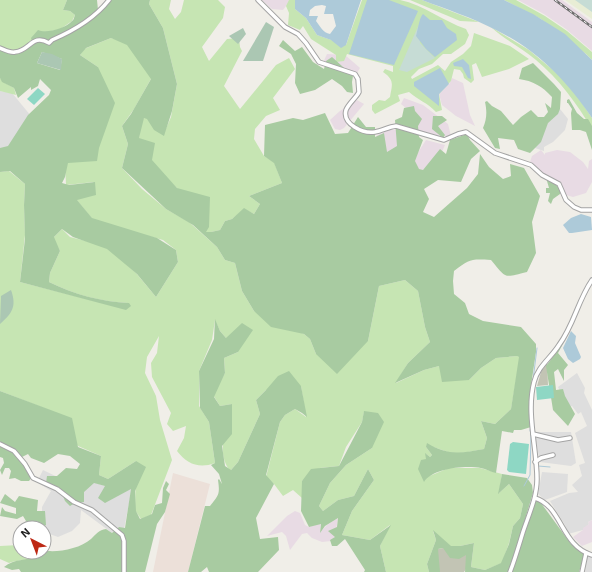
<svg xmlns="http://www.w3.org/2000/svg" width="592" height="572" viewBox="0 0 592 572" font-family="'Exo 2',sans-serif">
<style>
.residential{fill:#dedede}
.industrial{fill:#e8dbe4}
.military{fill:#ece0d9}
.construction{fill:#c2c4b4}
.farmland{fill:#e8edd5}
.grass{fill:#c6e5b3}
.forest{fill:#a8cba1;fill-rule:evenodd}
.wetland{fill:#c6dcd5}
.cemetery{fill:#abc7b3}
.pitch{fill:#8ed7c4}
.water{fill:#adcad9;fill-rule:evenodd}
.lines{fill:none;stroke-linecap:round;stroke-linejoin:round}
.stream{stroke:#adcad9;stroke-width:1}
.street-casing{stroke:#a4a4a4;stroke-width:5.5}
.street{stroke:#fff;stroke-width:3.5}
.rail-casing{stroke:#6e6e6e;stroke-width:2.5}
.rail{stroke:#fff;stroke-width:1;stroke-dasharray:3;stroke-linecap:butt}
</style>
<rect width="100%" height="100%" fill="#f0eee8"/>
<g class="residential">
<path d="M 0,91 L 12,93 L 31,116 L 7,155 L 0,151 Z"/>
<path d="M 560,109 L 568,119 L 565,130 L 553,142 L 544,147 L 544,151 L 535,148 L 542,129 Z"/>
<path d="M 577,373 L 585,388 L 584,393 L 592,410 L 592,520 L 588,522 L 589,524 L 583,530 L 568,534 L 565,525 L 550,501 L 569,493 L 578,492 L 572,485 L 582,476 L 579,465 L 585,463 L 575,433 L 587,426 L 581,412 L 578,414 L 572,406 L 568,408 L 558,387 Z"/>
<path d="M 534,432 L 571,432 L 576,463 L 571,466 L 540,462 Z"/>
<path d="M 43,470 L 78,487 L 93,482 L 105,486 L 132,488 L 124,529 L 119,527 L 112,533 L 81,510 L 80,523 L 72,531 L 58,537 L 44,532 L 44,528 L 42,528 L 42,507 L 51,491 L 37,482 Z"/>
<path d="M 542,472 L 568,474 L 567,492 L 545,500 L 538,494 Z"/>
<path d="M 587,555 L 592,556 L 592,572 L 585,572 Z"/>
</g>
<g class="industrial">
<path d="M 262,0 L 289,0 L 290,1 L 283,10 L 272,9 Z"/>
<path d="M 518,0 L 562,0 L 592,22 L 592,51 L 566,29 L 544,14 Z"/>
<path d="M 327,54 L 345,55 L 360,68 L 355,76 L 322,65 Z"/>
<path d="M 452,78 L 463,83 L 470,115 L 475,126 L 456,116 L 442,105 L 439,94 L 449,84 Z"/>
<path d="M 404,98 L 423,105 L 448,124 L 451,136 L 438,136 L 410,128 L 417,117 L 401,104 Z"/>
<path d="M 357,100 L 364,104 L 344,128 L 340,130 L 335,129 L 330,120 L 340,111 Z"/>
<path d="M 398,129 L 418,139 L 392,168 L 377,135 L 390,130 Z"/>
<path d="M 426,140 L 445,145 L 440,156 L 418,174 L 410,165 Z"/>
<path d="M 541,150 L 545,155 L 545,153 L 557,150 L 570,152 L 583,162 L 588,169 L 589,161 L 592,159 L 592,182 L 586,193 L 573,197 L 566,195 L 562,185 L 559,182 L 543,175 L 543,174 L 530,162 L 532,156 Z"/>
<path d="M 295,511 L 300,513 L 305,525 L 309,527 L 321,523 L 320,532 L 327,525 L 338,518 L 335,537 L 331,541 L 322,542 L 312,538 L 307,533 L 302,534 L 290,550 L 286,536 L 282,532 L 267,536 L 287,516 Z"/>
<path d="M 592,520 L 592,542 L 582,546 L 573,537 L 583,530 L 583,528 L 589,524 L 588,522 Z"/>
</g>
<path class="military" d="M 173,473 L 210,484 L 188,572 L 153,572 Z"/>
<g class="construction">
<path d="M 547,362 L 548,385 L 537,386 L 541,372 Z"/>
<path d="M 443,548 L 466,554 L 470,563 L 464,572 L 438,572 L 438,549 Z"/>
</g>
<path class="farmland" d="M 565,0 L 592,0 L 592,19 Z"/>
<g class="grass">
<path d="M 0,0 L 67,0 L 63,10 L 70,11 L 75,15 L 72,21 L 59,30 L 43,32 L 32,43 L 17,53 L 0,48 Z"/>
<path d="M 150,0 L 171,0 L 169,9 L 175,19 L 181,12 L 184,0 L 218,0 L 225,7 L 223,18 L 202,47 L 209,61 L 227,39 L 239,38 L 240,47 L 242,51 L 224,86 L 240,109 L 276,65 L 289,58 L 295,69 L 273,98 L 280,110 L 266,116 L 255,129 L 254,139 L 264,156 L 274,162 L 282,183 L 249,196 L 260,204 L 254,214 L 244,209 L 232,219 L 225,221 L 220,230 L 211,232 L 206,232 L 180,191 L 153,165 L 139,138 L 141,120 L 148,116 L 164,133 L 171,117 L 177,84 L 163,28 L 149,4 Z"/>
<path d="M 289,0 L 295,0 L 295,9 L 306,18 L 317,35 L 346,45 L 362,0 C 374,0 388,0 400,0 C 424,5 443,21 466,29 L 469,35 L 465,44 L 451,54 L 443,54 L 432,64 L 419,69 L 411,77 L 412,79 L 438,65 L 445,71 L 451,62 L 463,54 L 471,46 L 474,33 L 510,46 L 529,59 L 509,69 L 482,77 L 476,63 L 472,65 L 474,80 L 471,83 L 464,78 L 463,74 L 460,70 L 454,69 L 451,81 L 439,94 L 442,110 L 436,112 C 428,103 418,100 409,92 L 398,95 L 400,101 L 375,114 L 372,110 L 372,105 L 379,100 L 385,101 L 390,97 C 392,85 395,80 383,72 L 385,69 L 393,72 L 393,66 L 347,54 L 344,61 L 336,62 L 336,55 L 311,39 L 303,26 L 300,30 L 288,25 L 289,13 L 286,6 Z"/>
<path d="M 410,0 L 422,0 L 479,22 L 460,21 Z"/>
<path d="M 504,0 L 516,0 L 545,16 L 567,31 L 592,52 L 592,60 L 586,54 L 541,19 Z"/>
<path d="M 491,27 L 529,50 L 559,75 L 578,97 L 592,118 L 592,129 C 577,104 559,79 536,60 C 522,48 505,40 491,27 Z"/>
<path d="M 111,38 L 129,43 L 152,77 L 134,109 L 122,126 L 128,144 L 122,168 L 142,189 L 166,209 L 189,222 L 217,247 L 225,260 L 235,263 L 242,291 L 254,311 L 304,334 L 310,339 L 316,354 L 368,341 L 379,286 L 405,280 L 418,291 L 425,327 L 430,342 L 408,363 L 396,383 L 424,370 L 439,366 L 458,380 L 469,380 L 481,368 L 496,358 L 517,356 L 520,357 L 511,409 L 495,424 L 481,421 L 487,438 L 484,449 C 472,451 460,455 448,452 C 440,450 435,446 426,447 L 432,455 L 430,457 L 426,454 L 427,477 L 449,468 L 480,468 L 502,474 L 499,493 L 509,484 L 523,504 L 520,518 L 513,526 L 509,543 L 502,563 L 485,570 L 471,567 L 474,543 L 460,546 L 451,547 L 433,531 L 436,540 L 427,564 L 429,572 L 386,572 L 380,546 L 390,525 L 370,540 L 342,535 L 352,511 L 374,480 L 368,469 L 354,496 L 338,500 L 323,511 L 319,506 L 330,483 L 346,465 L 372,448 L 364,412 L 362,422 L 346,447 L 339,466 L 320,468 L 302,481 L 302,498 L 293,490 L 283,496 L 274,484 L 266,477 L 280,422 L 285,415 L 295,409 L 306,417 L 301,386 L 266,390 L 256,400 L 260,414 L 238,462 L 230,471 C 215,452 227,425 232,404 L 220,406 L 213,395 L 225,373 L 224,358 L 238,352 L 220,331 L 215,320 L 212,340 L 199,371 L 199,406 L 209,422 L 215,463 C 199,469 187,464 177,451 L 184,438 L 186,426 L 173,431 L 167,424 L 171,413 L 152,377 L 151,363 L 157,353 L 159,336 L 147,357 L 145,373 L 156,396 L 160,420 L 172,460 L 151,515 L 141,519 L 135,510 L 136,461 L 108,479 L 99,475 L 101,456 L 78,446 L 49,410 L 0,391 L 0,172 L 9,171 L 25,184 L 24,205 L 25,235 L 20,282 L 126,309 L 128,303 C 101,302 73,294 49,282 L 50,273 L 60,251 L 53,238 L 62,229 L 70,237 L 106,246 L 136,273 L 156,297 L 178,262 L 176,250 L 163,240 L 94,221 L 75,198 L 94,182 L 66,185 L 65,163 L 98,67 L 80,55 L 84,49 Z"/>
<path d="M 0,78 L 5,83 L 14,88 L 16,95 L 0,91 Z"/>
<path d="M 20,543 L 20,552 L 39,552 L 40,554 C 31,561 19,559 9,563 L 0,559 L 0,546 L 19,545 Z"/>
</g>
<g class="forest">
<path d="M 67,0 L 97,0 L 98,10 L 109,0 L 150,0 L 149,4 L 163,28 L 177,84 L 172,111 L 164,136 L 154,130 L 147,119 L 144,118 L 139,138 L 155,143 L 152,160 L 177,188 L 210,197 L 209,227 L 206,232 L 211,232 L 220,230 L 225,221 L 232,219 L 244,208 L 254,214 L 260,204 L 249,196 L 282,183 L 274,163 L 264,156 L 265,125 L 293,118 L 303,120 L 325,113 L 335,134 L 348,133 L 358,117 L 366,127 L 375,127 L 375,137 L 384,133 L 387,152 L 397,146 L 395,120 L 402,117 L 404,108 L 414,106 L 415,111 L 422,119 L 418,126 L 419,137 L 423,140 L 415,161 L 419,169 L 423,170 L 440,149 L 446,154 L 450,140 L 467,134 L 470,140 L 480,151 L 471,159 L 461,182 L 438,180 L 424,189 L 429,199 L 423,212 L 434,217 L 467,188 L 478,174 L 480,154 L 489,167 L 503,179 L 511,176 L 510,164 L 524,168 L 540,196 L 532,222 L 536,253 L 527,272 C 503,278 507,279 491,260 C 470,259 470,259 454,271 L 453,281 L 454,294 L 465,303 L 469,314 L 483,321 L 521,327 L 536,344 L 536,352 L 529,399 L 531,407 L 531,427 L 521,430 L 514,430 L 513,433 L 502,431 L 496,473 C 491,472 486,469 481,468 C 466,465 432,468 424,482 L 418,469 L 421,460 L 426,459 L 425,453 L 430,457 L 432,455 L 426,447 L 427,443 C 448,456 461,453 484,449 L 487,438 L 481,421 L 495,424 L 511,409 L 519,357 L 517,356 L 496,358 L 481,368 L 469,380 L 442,382 L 439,366 L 424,370 L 395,383 L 408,363 L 430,342 L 425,327 L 418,291 L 405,280 L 379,286 L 368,341 L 337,374 L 316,354 L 310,339 L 304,334 L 271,327 L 254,311 L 242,291 L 235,263 L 225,260 L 217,247 L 193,225 L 166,209 L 122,168 L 128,144 L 122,126 L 131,114 L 151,79 L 127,45 L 111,38 L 86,48 L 80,55 L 98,67 L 115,103 L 99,148 L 97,161 L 68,163 L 65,177 L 62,183 L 69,185 L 95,182 L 96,195 L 77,200 L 92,218 L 157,238 L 176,250 L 178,262 L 156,297 L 137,274 L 107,249 L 73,237 L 62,229 L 54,237 L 60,251 L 50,273 L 49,282 C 73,294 102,302 129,303 L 131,306 L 126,310 L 20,282 L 25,239 L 24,205 L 25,184 L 10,171 L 0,172 L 0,148 L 8,146 L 28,115 L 49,95 L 51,90 L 40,79 L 38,86 L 31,90 L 31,87 L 18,98 L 14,88 L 2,82 L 0,78 L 0,49 C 15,55 20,52 32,41 L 31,38 L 38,30 C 46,34 66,28 72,21 C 74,20 74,17 75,15 L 70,11 L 63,10 ZM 42,52 L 62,59 L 60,70 L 37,63 Z"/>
<path d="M 283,40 L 295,51 L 302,47 L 313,62 L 324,69 L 326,61 L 332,57 L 353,76 L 352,82 L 353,93 L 347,92 L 342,86 L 332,79 L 315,90 L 300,94 L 295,83 L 296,64 L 291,54 L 279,46 Z"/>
<path d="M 533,63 L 554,84 L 561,92 L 560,109 L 558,114 L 548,123 L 541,142 L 530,153 L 518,149 L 514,140 L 498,138 L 500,149 L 495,148 L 483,128 C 487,119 487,111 485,102 L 487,101 L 492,106 L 501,111 L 513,125 L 521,117 L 531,110 L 538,117 L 544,117 L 548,112 L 545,103 L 551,108 L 552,97 C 542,86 533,81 519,79 L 522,68 Z"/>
<path d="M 569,99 L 577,113 L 584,119 L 588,119 L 592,126 L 592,150 L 586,132 L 580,130 L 572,130 L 571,113 L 572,109 L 568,103 L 567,103 L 567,100 Z"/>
<path d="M 433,116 L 442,116 L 447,120 L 438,126 L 445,135 L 443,138 L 432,129 Z"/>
<path d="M 550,179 L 562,191 L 560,194 L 553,199 L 551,204 L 548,201 L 550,193 L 546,193 L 546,188 L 549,188 L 547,181 Z"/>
<path d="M 215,319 L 220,331 L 226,338 L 242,323 L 253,330 L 238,352 L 224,358 L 225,373 L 214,397 L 220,406 L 232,404 L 232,434 L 222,446 L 225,466 L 231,470 L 238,462 L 260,414 L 256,400 L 266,390 L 278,376 L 289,371 L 301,386 L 307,417 L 302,413 L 295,409 L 285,415 L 280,422 L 266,475 L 274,484 L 256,518 L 260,539 L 278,537 L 279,550 L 258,572 L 209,572 L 207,567 L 201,572 L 188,572 L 205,506 L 210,506 C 219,495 220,494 218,480 L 219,479 L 222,484 L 219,474 L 211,465 L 215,463 L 209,422 L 200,408 L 199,371 L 214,339 Z"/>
<path d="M 564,342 L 558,353 L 568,365 L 564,370 L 564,381 L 558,369 L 554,372 L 556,390 L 563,389 L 565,396 L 575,414 L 568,426 L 553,410 L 546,366 Z"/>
<path d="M 0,391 L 72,418 L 78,447 L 101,456 L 99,475 L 108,479 L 136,461 L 146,467 L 135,491 L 136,511 L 140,519 L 152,514 L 155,505 L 162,503 L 163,488 L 166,481 L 169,484 L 166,490 L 170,494 L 165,512 L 157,524 L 145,572 L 21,572 L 19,569 L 12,570 L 4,567 C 14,558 29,561 40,555 L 39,552 L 44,552 L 44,547 L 48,551 C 61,552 81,548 91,539 C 96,534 99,530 106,529 L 112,533 L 119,527 L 125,528 L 131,489 L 105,503 L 98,498 L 105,486 L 94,483 L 84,492 L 84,502 L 75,503 L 70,506 L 65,501 L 63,496 L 46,483 L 47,476 L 57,476 L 66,468 L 77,469 L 80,464 L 70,456 L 58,454 L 44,463 L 31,458 L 28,454 L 20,458 L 25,464 L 32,477 L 29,481 L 21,481 L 15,478 L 9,479 L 11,471 L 9,468 L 5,468 L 2,475 L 0,470 L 4,463 L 3,458 L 0,457 Z"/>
<path d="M 364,411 L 378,413 L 384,422 L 372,448 L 346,465 L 330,483 L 319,506 L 323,511 L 338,500 L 354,496 L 368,469 L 374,480 L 352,511 L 342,535 L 370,540 L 391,525 L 380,546 L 386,572 L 364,572 L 365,570 L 345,539 L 337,546 L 332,546 L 330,540 L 335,537 L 328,531 L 337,527 L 338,518 L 325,526 L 320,533 L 321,524 L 309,527 L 301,511 L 302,481 L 311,469 L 339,466 L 362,422 Z"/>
<path d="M 502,474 L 527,478 L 532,485 L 533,493 L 509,572 L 465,572 L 466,555 L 459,559 L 450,558 L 443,548 L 438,549 L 440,572 L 429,572 L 427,564 L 436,540 L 433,530 L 451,546 L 460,546 L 474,543 L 471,567 L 485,570 L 501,563 L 509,544 L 513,526 L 520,518 L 523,504 L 509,484 L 498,494 Z"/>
<path d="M 5,494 L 15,502 L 19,496 L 38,500 L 37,511 L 45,511 L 46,525 L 41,528 L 21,528 L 26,521 L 23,516 L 17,519 L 0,516 L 2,507 L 5,511 L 16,514 L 16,508 L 0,503 Z"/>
<path d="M 535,500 L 541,503 L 571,544 L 585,554 L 579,572 L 511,572 Z"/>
</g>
<g class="wetland">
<path d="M 575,0 L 592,0 L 592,12 Z"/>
<path d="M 420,22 L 420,43 L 435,58 L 407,72 L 399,70 Z"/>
</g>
<g class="cemetery">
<path d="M 266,22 L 274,27 L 263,61 L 243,61 Z"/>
<path d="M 243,28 L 246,34 L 238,44 L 229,36 Z"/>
<path d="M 42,52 L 52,54 L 62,59 L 61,70 L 37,63 Z"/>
<path d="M 11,290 C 17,307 12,313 0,324 L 1,296 Z"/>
</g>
<g class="pitch">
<path d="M 38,88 L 45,94 L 34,105 L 27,99 Z"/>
<path d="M 553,385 L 554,398 L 537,400 L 536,387 Z"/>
<path d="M 513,442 L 529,444 L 526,474 L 509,472 L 507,470 L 510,444 Z"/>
</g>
<g class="water">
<path d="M 295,0 L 361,0 L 346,45 L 341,48 L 331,40 L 317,35 L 306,18 L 295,9 ZM 322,5 L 326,6 L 324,14 L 333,14 L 336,26 L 330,34 C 323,33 320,26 316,21 L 318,16 L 309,16 L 310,10 L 315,6 Z"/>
<path d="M 367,0 L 389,0 L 418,11 L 394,65 L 349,54 Z"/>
<path d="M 422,0 L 504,0 L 533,14 L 565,34 L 592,60 L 592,118 C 567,81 537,50 496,30 C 473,18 446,9 422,0 Z"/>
<path d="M 423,14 L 430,20 L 442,20 L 447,28 L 456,34 L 457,40 L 435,57 L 426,49 L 416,36 C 418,30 419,18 423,14 Z"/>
<path d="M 463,59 L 469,65 L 471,79 L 468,78 L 462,67 L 454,66 L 453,63 Z"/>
<path d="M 440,68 L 449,84 L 439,94 L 439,106 L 414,86 L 414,82 Z"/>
<path d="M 581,214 L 591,217 L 592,230 L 572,233 L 569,233 L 563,225 L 571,218 Z"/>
<path d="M 571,331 L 576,336 L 575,343 L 581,357 L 580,359 L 573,363 L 568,359 L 563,348 Z"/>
</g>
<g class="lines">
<g class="stream">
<path d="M 533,380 L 537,348"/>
<path d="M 538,466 L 550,467"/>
<path d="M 524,486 L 530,475 L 531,434 L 530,430"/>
</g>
<defs>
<g id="street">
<path d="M 258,0 L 285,27 L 298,34 L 306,43 L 319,62 L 355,74 L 358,79 L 359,92 C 356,98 349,103 346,110 C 342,124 363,134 375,132 C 382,131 388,127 396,126 L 444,140 L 458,134 L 466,132 L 495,153 L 531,165 L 542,175 L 559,184 L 566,200 L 574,207 L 581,210 L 592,210"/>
<path d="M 0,48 C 5,50 10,53 15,52 C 30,51 32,33 49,43 L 52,40 C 73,31 95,18 109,0"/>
<path d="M 533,434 L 558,440 L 570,438"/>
<path d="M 0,444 L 14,451 L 25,464 L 33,478 L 57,489 L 74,502 L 92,510 L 122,535 L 124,541 L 124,572"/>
<path d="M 535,462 L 541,458 L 553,455"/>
<path d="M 535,498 C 562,506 561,546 592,555"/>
<path d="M 510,572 C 515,559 519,545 523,532 C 529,514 537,497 537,479 C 537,448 526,413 534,382 C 538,366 551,358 559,345 C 574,325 578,300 592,280"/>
<path d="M 582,572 L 586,553"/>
</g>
</defs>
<use href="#street" class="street-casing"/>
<use href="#street" class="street"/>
<defs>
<path id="rail" d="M 555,0 L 592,27"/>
</defs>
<use href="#rail" class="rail-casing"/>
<use href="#rail" class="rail"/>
</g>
<g transform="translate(32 540) rotate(318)"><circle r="19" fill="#ffffff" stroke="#a6a6a6"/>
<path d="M0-3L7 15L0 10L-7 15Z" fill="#bd2814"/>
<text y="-6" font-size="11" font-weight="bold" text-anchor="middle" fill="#202020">N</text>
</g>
</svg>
